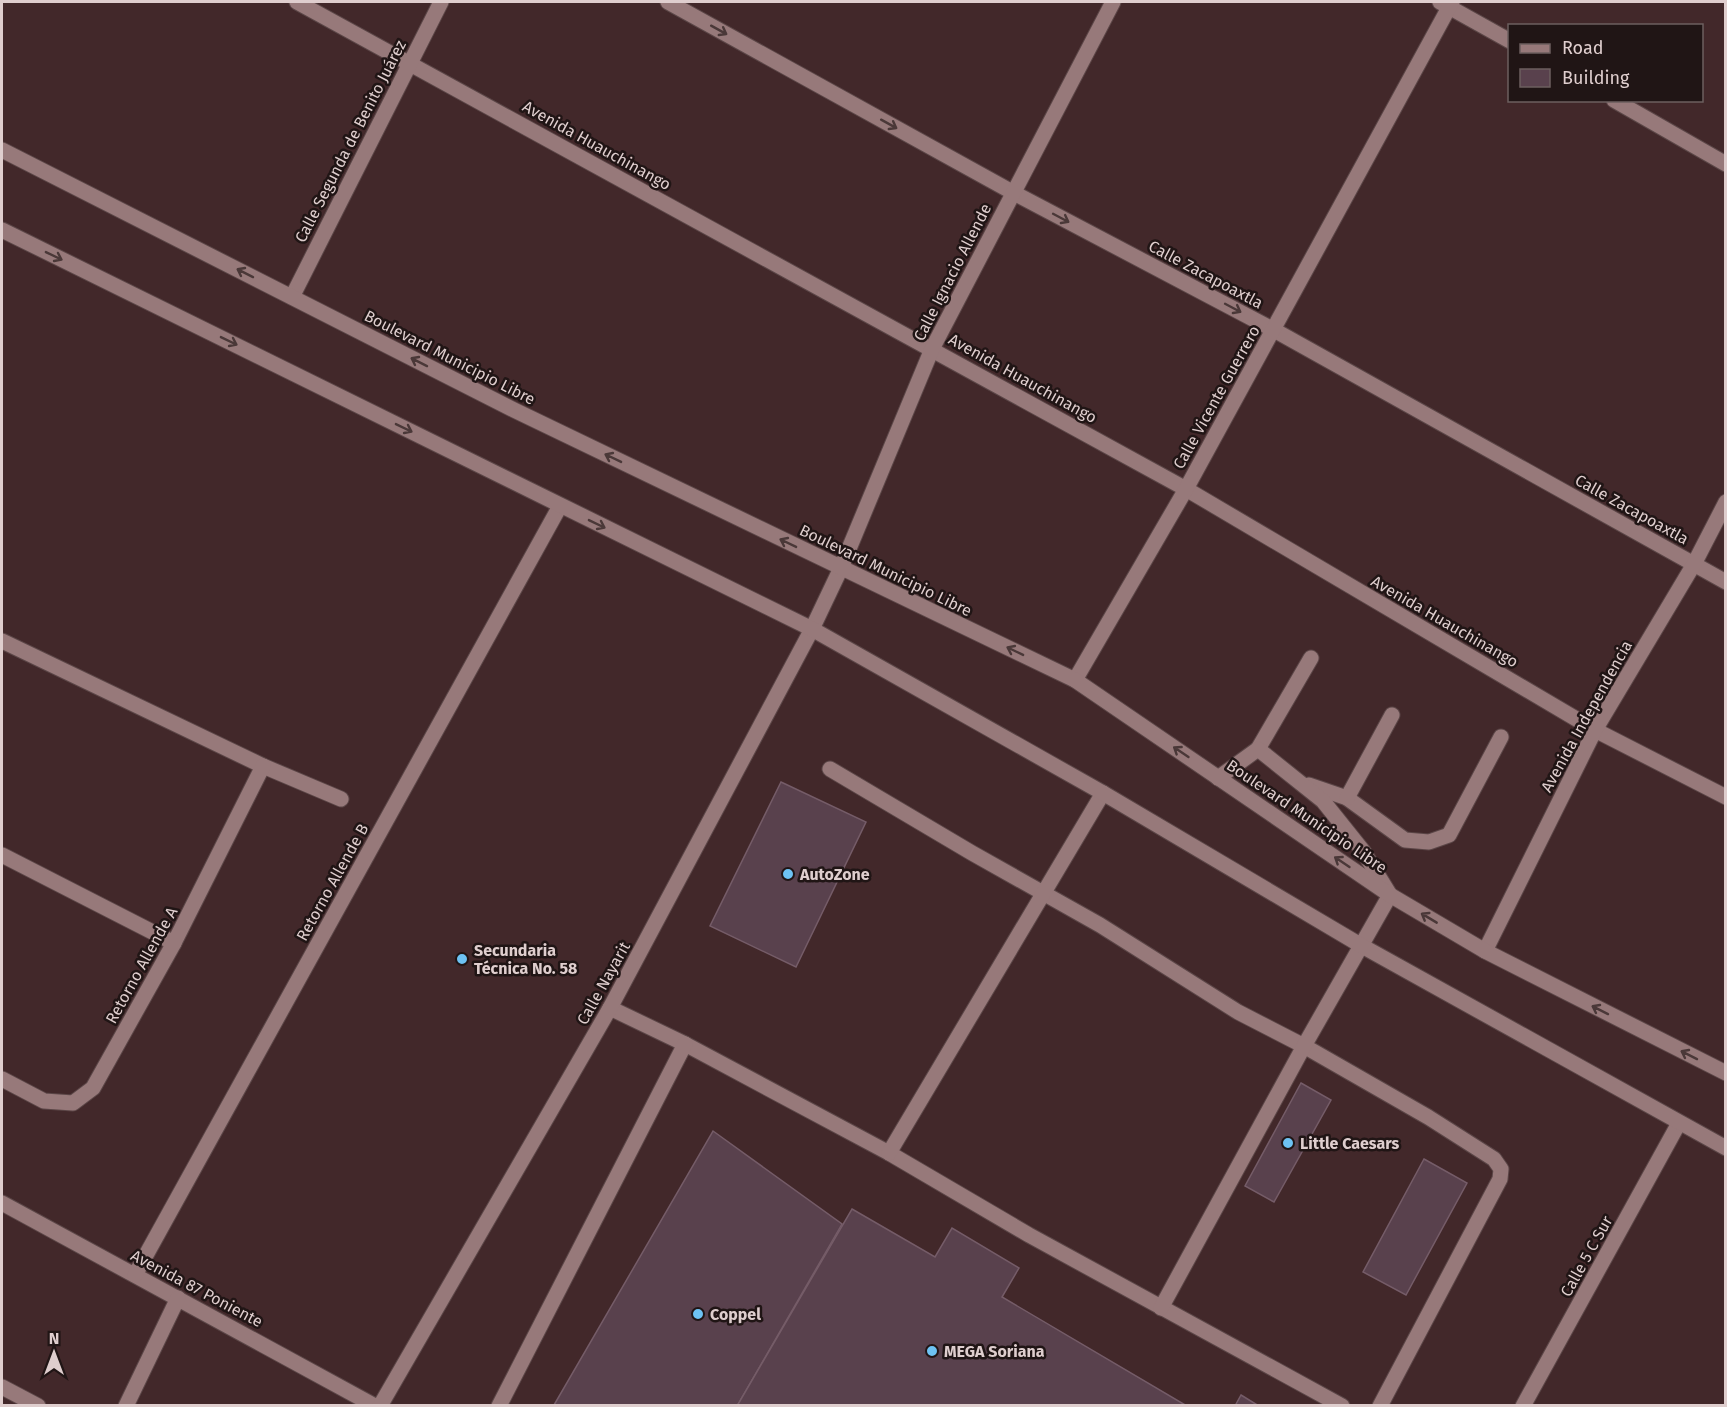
<svg xmlns="http://www.w3.org/2000/svg" width="1727" height="1407" viewBox="0 0 1727 1407" font-family="'Fira Sans',sans-serif">
<style>
.building{fill:#59414d;stroke:#755c68;stroke-width:1.5}
.lines{fill:none;stroke-linecap:round;stroke-linejoin:round}
.service-casing{stroke:#5b4647;stroke-width:17}
.minor-casing{stroke:#5b4647;stroke-width:17}
.tertiary-casing{stroke:#5b4647;stroke-width:17}
.secondary-casing{stroke:#5b4647;stroke-width:17}
.service{stroke:#97797a;stroke-width:15}
.minor{stroke:#97797a;stroke-width:15}
.tertiary{stroke:#97797a;stroke-width:15}
.secondary{stroke:#97797a;stroke-width:15}
.oneway{stroke:#4a3838}
.poi-dot{fill:#6dc2f3;stroke:#201515;stroke-width:2}
.labels{text-anchor:middle;stroke-width:5;stroke-linejoin:round;paint-order:stroke}
.street-label{font-size:16px;fill:#dfcece;stroke:#201515}
.poi-label{font-size:16px;font-weight:bold;fill:#dfcece;stroke:#201515;text-anchor:start}
</style>
<rect width="100%" height="100%" fill="#42282a"/>
<g class="building">
<path d="M 781,782 L 866,822 L 796,967 L 710,926 Z"/>
<path d="M 1301,1083 L 1331,1100 L 1274,1202 L 1245,1186 Z"/>
<path d="M 713,1131 L 842,1224 L 737,1406 L 556,1406 L 554,1405 Z"/>
<path d="M 1424,1159 L 1467,1183 L 1406,1295 L 1363,1272 Z"/>
<path d="M 852,1209 L 935,1257 L 952,1228 L 1019,1268 L 1002,1297 L 1187,1406 L 737,1406 Z"/>
<path d="M 1241,1395 L 1259,1406 L 1235,1406 Z"/>
</g>
<g class="lines">
<defs>
<g id="service">
<path d="M 1258,749 L 1311,658"/>
<path d="M 830,769 L 972,853 L 1100,925 L 1238,1012 L 1304,1046 L 1428,1117 L 1494,1159 L 1501,1169 L 1500,1179 L 1380,1406"/>
<path d="M 1309,785 L 1347,798 L 1405,840 L 1429,842 L 1449,835 L 1501,737"/>
<path d="M 1347,798 L 1392,715"/>
<path d="M 610,1008 L 685,1044 L 889,1153 L 1029,1235 L 1342,1406"/>
<path d="M 889,1153 L 1103,793"/>
<path d="M 1161,1308 L 1304,1046 L 1390,895 L 1363,851 L 1323,801 L 1258,749 L 1218,778"/>
<path d="M 499,1406 L 685,1044"/>
</g>
<g id="minor">
<path d="M 297,2 L 1186,489 L 1595,730 L 1726,797"/>
<path d="M 668,2 L 1014,193 L 1274,330 L 1726,582"/>
<path d="M 1440,2 L 1510,41"/>
<path d="M 1614,100 L 1726,164"/>
<path d="M 292,297 L 441,2"/>
<path d="M 841,568 L 932,349 L 1113,2"/>
<path d="M 2,641 L 263,766 L 341,799"/>
<path d="M 1075,680 L 1186,489 L 1452,2"/>
<path d="M 2,855 L 174,943"/>
<path d="M 1485,951 L 1595,730 L 1694,564 L 1726,502"/>
<path d="M 2,1079 L 44,1101 L 73,1103 L 93,1088 L 174,943 L 263,766"/>
<path d="M 2,1203 L 375,1406"/>
<path d="M 135,1275 L 560,506"/>
<path d="M 2,1387 L 38,1406"/>
<path d="M 126,1406 L 178,1298"/>
<path d="M 1523,1406 L 1679,1123"/>
</g>
<path id="tertiary" d="M 380,1406 L 610,1008 L 812,629 L 841,568"/>
<g id="secondary">
<path d="M 2,150 L 514,410 L 1075,680 L 1390,895 L 1485,951 L 1726,1073"/>
<path d="M 2,230 L 812,629 L 1103,793 L 1362,946 L 1726,1148"/>
</g>
</defs>
<use href="#service" class="service-casing"/>
<use href="#minor" class="minor-casing"/>
<use href="#tertiary" class="tertiary-casing"/>
<use href="#secondary" class="secondary-casing"/>
<use href="#service" class="service"/>
<use href="#minor" class="minor"/>
<use href="#tertiary" class="tertiary"/>
<use href="#secondary" class="secondary"/>
</g>
<defs><path id="oneway-shaft" d="M-6 0H5M1.5-3L5.5 0L1.5 3" fill="none" stroke-width="1.6" stroke-linecap="round" stroke-linejoin="round" transform="scale(1.5)"/></defs>
<g class="oneway">
<use href="#oneway-shaft" transform="translate(719 30) rotate(29)"/>
<use href="#oneway-shaft" transform="translate(889 124) rotate(29)"/>
<use href="#oneway-shaft" transform="translate(1061 218) rotate(28)"/>
<use href="#oneway-shaft" transform="translate(54 256) rotate(26)"/>
<use href="#oneway-shaft" transform="translate(245 273) rotate(-153)"/>
<use href="#oneway-shaft" transform="translate(1233 308) rotate(28)"/>
<use href="#oneway-shaft" transform="translate(229 341) rotate(26)"/>
<use href="#oneway-shaft" transform="translate(419 362) rotate(-153)"/>
<use href="#oneway-shaft" transform="translate(404 428) rotate(26)"/>
<use href="#oneway-shaft" transform="translate(613 458) rotate(-154)"/>
<use href="#oneway-shaft" transform="translate(597 524) rotate(26)"/>
<use href="#oneway-shaft" transform="translate(788 543) rotate(-154)"/>
<use href="#oneway-shaft" transform="translate(1015 651) rotate(-154)"/>
<use href="#oneway-shaft" transform="translate(1181 752) rotate(-146)"/>
<use href="#oneway-shaft" transform="translate(1342 862) rotate(-146)"/>
<use href="#oneway-shaft" transform="translate(1429 918) rotate(-149)"/>
<use href="#oneway-shaft" transform="translate(1600 1010) rotate(-153)"/>
<use href="#oneway-shaft" transform="translate(1689 1055) rotate(-153)"/>
</g>
<g class="poi-dot">
<circle cx="788" cy="874" r="6"/>
<circle cx="462" cy="959" r="6"/>
<circle cx="1288" cy="1143" r="6"/>
<circle cx="698" cy="1314" r="6"/>
<circle cx="932" cy="1351" r="6"/>
</g>
<g class="labels">
<g class="street-label">
<text transform="translate(350 141) rotate(-63)" y="6">Calle Segunda de Benito Juárez</text>
<text transform="translate(597 145) rotate(29)" y="6">Avenida Huauchinango</text>
<text transform="translate(952 272) rotate(-63)" y="6">Calle Ignacio Allende</text>
<text transform="translate(1206 274) rotate(28)" y="6">Calle Zacapoaxtla</text>
<text transform="translate(450 357) rotate(27)" y="6">Boulevard Municipio Libre</text>
<text transform="translate(1023 378) rotate(29)" y="6">Avenida Huauchinango</text>
<text transform="translate(1216 397) rotate(-61)" y="6">Calle Vicente Guerrero</text>
<text transform="translate(1632 509) rotate(29)" y="6">Calle Zacapoaxtla</text>
<text transform="translate(886 570) rotate(26)" y="6">Boulevard Municipio Libre</text>
<text transform="translate(1445 621) rotate(30)" y="6">Avenida Huauchinango</text>
<text transform="translate(1586 716) rotate(-61)" y="6">Avenida Independencia</text>
<text transform="translate(1307 816) rotate(34)" y="6">Boulevard Municipio Libre</text>
<text transform="translate(332 882) rotate(-61)" y="6">Retorno Allende B</text>
<text transform="translate(141 965) rotate(-61)" y="6">Retorno Allende A</text>
<text transform="translate(603 983) rotate(-61)" y="6">Calle Nayarit</text>
<text transform="translate(1586 1256) rotate(-61)" y="6">Calle 5 C Sur</text>
<text transform="translate(197 1288) rotate(28)" y="6">Avenida 87 Poniente</text>
</g>
<g class="poi-label">
<text x="800" y="880">AutoZone</text>
<text x="474" y="956">Secundaria<tspan x="474" dy="18">Técnica No. 58</tspan></text>
<text x="1300" y="1149">Little Caesars</text>
<text x="710" y="1320">Coppel</text>
<text x="944" y="1357">MEGA Soriana</text>
</g>
</g>
<rect width="1727" height="1407" fill="none" stroke="#dfcece" stroke-width="6"/>
<rect x="1508" y="24" width="195" height="78" fill="#201515" stroke="#6c5f5f" stroke-width="1.5"/>
<rect x="1520" y="44" width="30" height="9" fill="#97797a" stroke="#6c5f5f" stroke-width="1.5"/>
<text x="1562" y="54" font-size="18" fill="#dfcece">Road</text>
<rect x="1520" y="69" width="30" height="18" fill="#59414d" stroke="#6c5f5f" stroke-width="1.5"/>
<text x="1562" y="84" font-size="18" fill="#dfcece">Building</text>
<g transform="translate(54 1353)" stroke="#201515" stroke-width="4.5" paint-order="stroke">
<path d="M0-4.5L10 22L0 15L-10 22Z" fill="#dfcece"/>
<text y="-9" font-size="16" font-weight="bold" text-anchor="middle" fill="#dfcece">N</text>
</g>
</svg>
